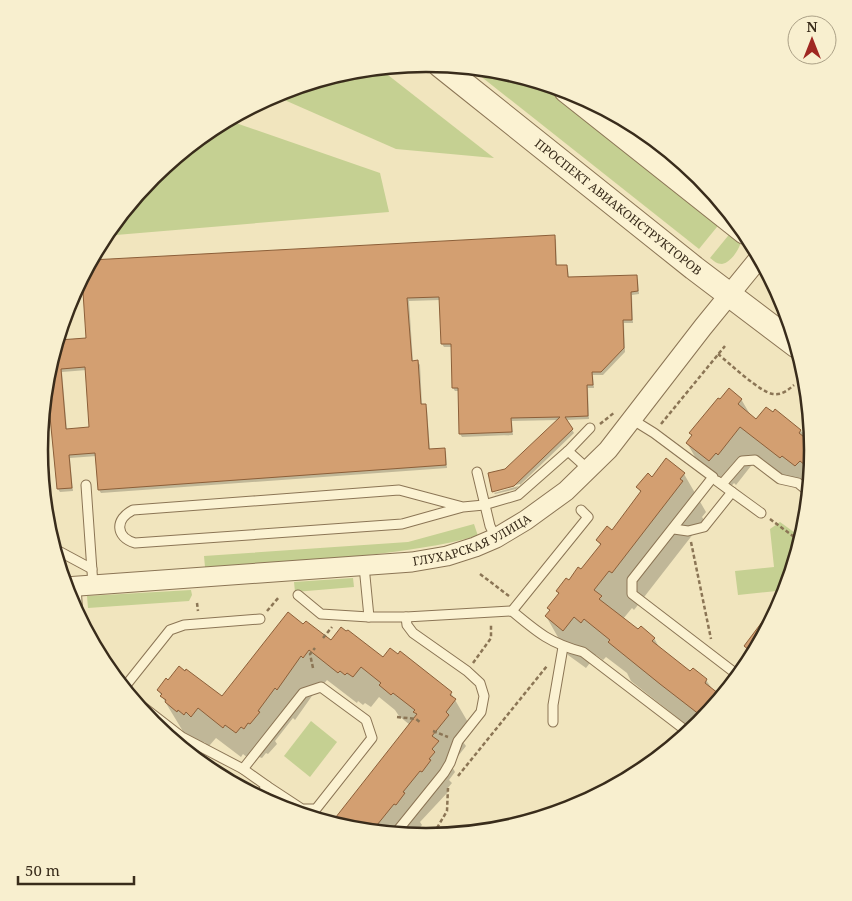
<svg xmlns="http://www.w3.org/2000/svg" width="852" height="901" viewBox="0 0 852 901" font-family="'Noto Serif',serif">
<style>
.green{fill:#c5d092}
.shadow{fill:#0003;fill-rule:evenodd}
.building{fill:#d39f71;stroke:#8c5f39;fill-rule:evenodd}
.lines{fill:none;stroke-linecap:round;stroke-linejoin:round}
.service-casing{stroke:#8b7555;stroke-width:11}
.minor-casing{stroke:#8b7555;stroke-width:21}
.tertiary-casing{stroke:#8b7555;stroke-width:26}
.path{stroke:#8b7555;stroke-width:2.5;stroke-dasharray:4 2.5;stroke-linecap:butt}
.service{stroke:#fbf2d2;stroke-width:9}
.minor{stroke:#fbf2d2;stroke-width:19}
.tertiary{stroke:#fbf2d2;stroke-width:24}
.labels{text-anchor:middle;stroke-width:5;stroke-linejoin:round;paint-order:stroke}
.street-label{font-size:12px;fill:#392c1b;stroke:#f8efcf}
.rim{fill:none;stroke:#392c1b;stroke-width:2.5}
</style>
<rect width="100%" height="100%" fill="#f1e5be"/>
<g class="green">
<path d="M 469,67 L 502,71 L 545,84 L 721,222 L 699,249 Z"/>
<path d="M 379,68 L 494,158 L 396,149 L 273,95 L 351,71 Z"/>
<path d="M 227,120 L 380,173 L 389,212 L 104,236 L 152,176 L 211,128 Z"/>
<path d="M 732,231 L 741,241 C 740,249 730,263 722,264 C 717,264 714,261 710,258 Z"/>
<path d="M 780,522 L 802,538 L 784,599 L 779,607 L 777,591 L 738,595 L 735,571 L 774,567 L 770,529 Z"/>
<path d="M 474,524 L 478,536 C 389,559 296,560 205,567 L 204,556 L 408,542 Z"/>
<path d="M 353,578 L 354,587 L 295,592 L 294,582 Z"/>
<path d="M 191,590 L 192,595 L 189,601 L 88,608 L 87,596 Z"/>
<path d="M 311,721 L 337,742 L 310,777 L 284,756 Z"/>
</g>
<g class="shadow">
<path d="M 554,237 L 556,240 L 557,266 L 566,266 L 568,269 L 569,279 L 636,277 L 638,280 L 639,294 L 632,295 L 633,323 L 624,323 L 625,352 L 603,375 L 593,375 L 594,388 L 588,388 L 589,419 L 566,420 L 574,433 L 520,485 L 520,484 L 493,490 L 506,470 L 558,420 L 512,421 L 513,435 L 462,437 L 460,434 L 459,391 L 455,391 L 453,388 L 452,347 L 444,347 L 442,344 L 440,300 L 409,301 L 413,362 L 418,362 L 420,365 L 422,406 L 425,405 L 427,409 L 430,450 L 444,449 L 446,452 L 447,468 L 101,493 L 99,490 L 97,456 L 70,458 L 73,491 L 60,492 L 58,489 L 48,370 L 59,333 L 60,342 L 88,340 L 82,277 L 90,262 ZM 87,370 L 91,428 L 67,430 L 62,372 Z"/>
<path d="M 741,399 L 751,416 L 757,421 L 773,414 L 776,411 L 812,440 L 813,451 L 809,493 L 798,488 L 758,457 L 736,485 L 734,483 L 727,491 L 705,474 L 687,443 L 692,436 L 690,433 Z"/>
<path d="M 684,474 L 706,512 L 702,517 L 704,520 L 634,610 L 632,608 L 623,619 L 638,631 L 654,638 L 660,649 L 691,673 L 706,680 L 713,690 L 722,698 L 700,725 L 693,730 L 631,681 L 627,673 L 606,657 L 603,660 L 596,655 L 586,668 L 568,655 L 546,616 L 550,611 L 549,608 L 559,594 L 557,591 L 581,571 L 601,546 L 597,540 L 612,531 L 641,494 L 638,487 L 652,479 Z"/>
<path d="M 519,486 L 516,489 L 495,494 L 494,493 Z"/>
<path d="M 303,626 L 331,642 L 383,659 L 451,693 L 469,724 L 472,730 L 463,742 L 466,746 L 451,765 L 455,772 L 449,780 L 452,783 L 447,789 L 448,792 L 420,822 L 422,825 L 414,835 L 412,834 L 410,836 L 350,830 L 332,825 L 410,725 L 399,716 L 395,710 L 379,697 L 371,707 L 365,703 L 363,705 L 358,701 L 357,703 L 327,680 L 321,687 L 319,686 L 295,720 L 293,718 L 275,741 L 277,744 L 268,754 L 266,753 L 262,758 L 259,757 L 254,763 L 243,754 L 241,757 L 216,738 L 209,746 L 204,742 L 202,744 L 184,733 L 158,690 L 222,698 Z"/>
</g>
<g class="building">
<path d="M 555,235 L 556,265 L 567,265 L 568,277 L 637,275 L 638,291 L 631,292 L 632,320 L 623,320 L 624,348 L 601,372 L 592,372 L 593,385 L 587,385 L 588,416 L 565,417 L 573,429 L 514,486 L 492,492 L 488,473 L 505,469 L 560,417 L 511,418 L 512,432 L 459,434 L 458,388 L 452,388 L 451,344 L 441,344 L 439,297 L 407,298 L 412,361 L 418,360 L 421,404 L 426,404 L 429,449 L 445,448 L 446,465 L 98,490 L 95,453 L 69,455 L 72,488 L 57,489 L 46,375 L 58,337 L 59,340 L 86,338 L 82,277 L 91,260 ZM 85,367 L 89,427 L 66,429 L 61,369 Z"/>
<path d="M 729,388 L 742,399 L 738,404 L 756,419 L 766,407 L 773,412 L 775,409 L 801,430 L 799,433 L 813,444 L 811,470 L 800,461 L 795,466 L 782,456 L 780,458 L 740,427 L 718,455 L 716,453 L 709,461 L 686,443 L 692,435 L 689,433 L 718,398 L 720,399 Z"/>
<path d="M 666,458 L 685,473 L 680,479 L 683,481 L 612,573 L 609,571 L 594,590 L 602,596 L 599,599 L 638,629 L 641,626 L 655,638 L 652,641 L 690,671 L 693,668 L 707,679 L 705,683 L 723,697 L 707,716 L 702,713 L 700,715 L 660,684 L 608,642 L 610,640 L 584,619 L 581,623 L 574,617 L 563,631 L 545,616 L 550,610 L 547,608 L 559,593 L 556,591 L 566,578 L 569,580 L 578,567 L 581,569 L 601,544 L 596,540 L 607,526 L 612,530 L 641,491 L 636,487 L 648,473 L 652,477 Z"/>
<path d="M 288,612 L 303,624 L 306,621 L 331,640 L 341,627 L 346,631 L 348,630 L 383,657 L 390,648 L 398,654 L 400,651 L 452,692 L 450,695 L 456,699 L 446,712 L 449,715 L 432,736 L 439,741 L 432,749 L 435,752 L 429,759 L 431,760 L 422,772 L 420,771 L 403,792 L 405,793 L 396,805 L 394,804 L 377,825 L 388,834 L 350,830 L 338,827 L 332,822 L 417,714 L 413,712 L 415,710 L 393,693 L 391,695 L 379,685 L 381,683 L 361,667 L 353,677 L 347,673 L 345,675 L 340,671 L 338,673 L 309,650 L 303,658 L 301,656 L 277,690 L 275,688 L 258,711 L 260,712 L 250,724 L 248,723 L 244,729 L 241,727 L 236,733 L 225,725 L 223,728 L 198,708 L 191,717 L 186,712 L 184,715 L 178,710 L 177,712 L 165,702 L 166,700 L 160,696 L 162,694 L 157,690 L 166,678 L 168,680 L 179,666 L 185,671 L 186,669 L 222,696 Z"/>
<path d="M 765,618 L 771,622 L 754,654 L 744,646 Z"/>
</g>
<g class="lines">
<defs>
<g id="service">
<path d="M 633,420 L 654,433 L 713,477 L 632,580 L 632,594 L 739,676"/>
<path d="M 568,451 L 589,470"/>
<path d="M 477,472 L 490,526 L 496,538"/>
<path d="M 722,484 L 742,461 L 755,460 L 780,479 L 798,483 L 809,492"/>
<path d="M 86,485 L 93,585"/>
<path d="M 732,492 L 761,513"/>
<path d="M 463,507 L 399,490 L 133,510 C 115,519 115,537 135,543 L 402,524 L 463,507 L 484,505 L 518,495 L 568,451 L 590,428"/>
<path d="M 674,529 L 688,531 L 704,527 L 732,492 L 717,481"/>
<path d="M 53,548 L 92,569"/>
<path d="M 364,566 L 369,617 L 406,617 L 512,611 C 537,632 551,644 583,652 L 689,733"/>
<path d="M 76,586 L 78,617"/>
<path d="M 298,595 L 321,614 L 369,617"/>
<path d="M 512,611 L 588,517 L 581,510"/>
<path d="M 123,689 L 170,630 L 184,625 L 260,619"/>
<path d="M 129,696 L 182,737 L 243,769 L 267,786"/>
<path d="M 553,722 L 553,705 L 563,647"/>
<path d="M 243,769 L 303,693 L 321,687 L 366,720 L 372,738 L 316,809 L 302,809 L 267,786 L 258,798"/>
<path d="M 394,835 L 444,773 L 450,763 L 458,741 L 481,712 L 484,696 L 480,683 L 467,671 L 413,633 L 407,625 L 406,617"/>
</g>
<g id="minor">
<path id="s1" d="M 65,587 L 412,562 L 447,556 L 475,547 L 496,538 L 526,520 L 566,491 L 608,450 L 703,327 L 760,257"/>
</g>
<g id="tertiary">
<path id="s2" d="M 440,65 L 694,268 L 797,346"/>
<path d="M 566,90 L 745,232"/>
</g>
</defs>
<use href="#service" class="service-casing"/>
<use href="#minor" class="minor-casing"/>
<use href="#tertiary" class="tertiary-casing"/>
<g class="path">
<path d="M 718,354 C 729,363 761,393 773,394 C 782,395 787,391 794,385"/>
<path d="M 600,424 L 615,412"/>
<path d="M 661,424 L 725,346"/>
<path d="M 770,519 L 801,542"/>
<path d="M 691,542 L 711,639"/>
<path d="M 480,574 L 509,596"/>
<path d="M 197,603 L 198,611"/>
<path d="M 267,611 L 279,597"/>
<path d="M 323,638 L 332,627"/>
<path d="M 473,663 L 491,638 L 491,624"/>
<path d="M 313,668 L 310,654 L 315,648"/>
<path d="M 397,717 L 416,719 L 420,722"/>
<path d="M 433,731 L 448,737"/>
<path d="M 458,776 L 547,666"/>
<path d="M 428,837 L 434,833 L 447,811 L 448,788"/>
</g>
<use href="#service" class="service"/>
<use href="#minor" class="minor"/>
<use href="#tertiary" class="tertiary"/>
</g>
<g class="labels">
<g class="street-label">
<text dy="4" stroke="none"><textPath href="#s2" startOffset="228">ПРОСПЕКТ АВИАКОНСТРУКТОРОВ</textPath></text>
<text dy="4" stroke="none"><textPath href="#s1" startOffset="412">ГЛУХАРСКАЯ УЛИЦА</textPath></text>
</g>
</g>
<path d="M0 0H852V901H0ZM48 450a378 378 0 1 1 756 0a378 378 0 1 1-756 0Z" fill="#f8efcf" fill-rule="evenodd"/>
<path class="rim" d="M48 450a378 378 0 1 1 756 0a378 378 0 1 1-756 0Z"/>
<g transform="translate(812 40)"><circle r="24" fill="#f8efcf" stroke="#aca187"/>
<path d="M0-4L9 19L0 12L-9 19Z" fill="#9f2721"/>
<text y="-8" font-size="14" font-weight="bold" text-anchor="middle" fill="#392c1b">N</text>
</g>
<path d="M18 876v8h116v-8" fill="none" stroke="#392c1b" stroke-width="2.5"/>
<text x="25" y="876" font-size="15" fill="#392c1b" stroke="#f8efcf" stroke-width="4" paint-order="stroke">50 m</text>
</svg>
